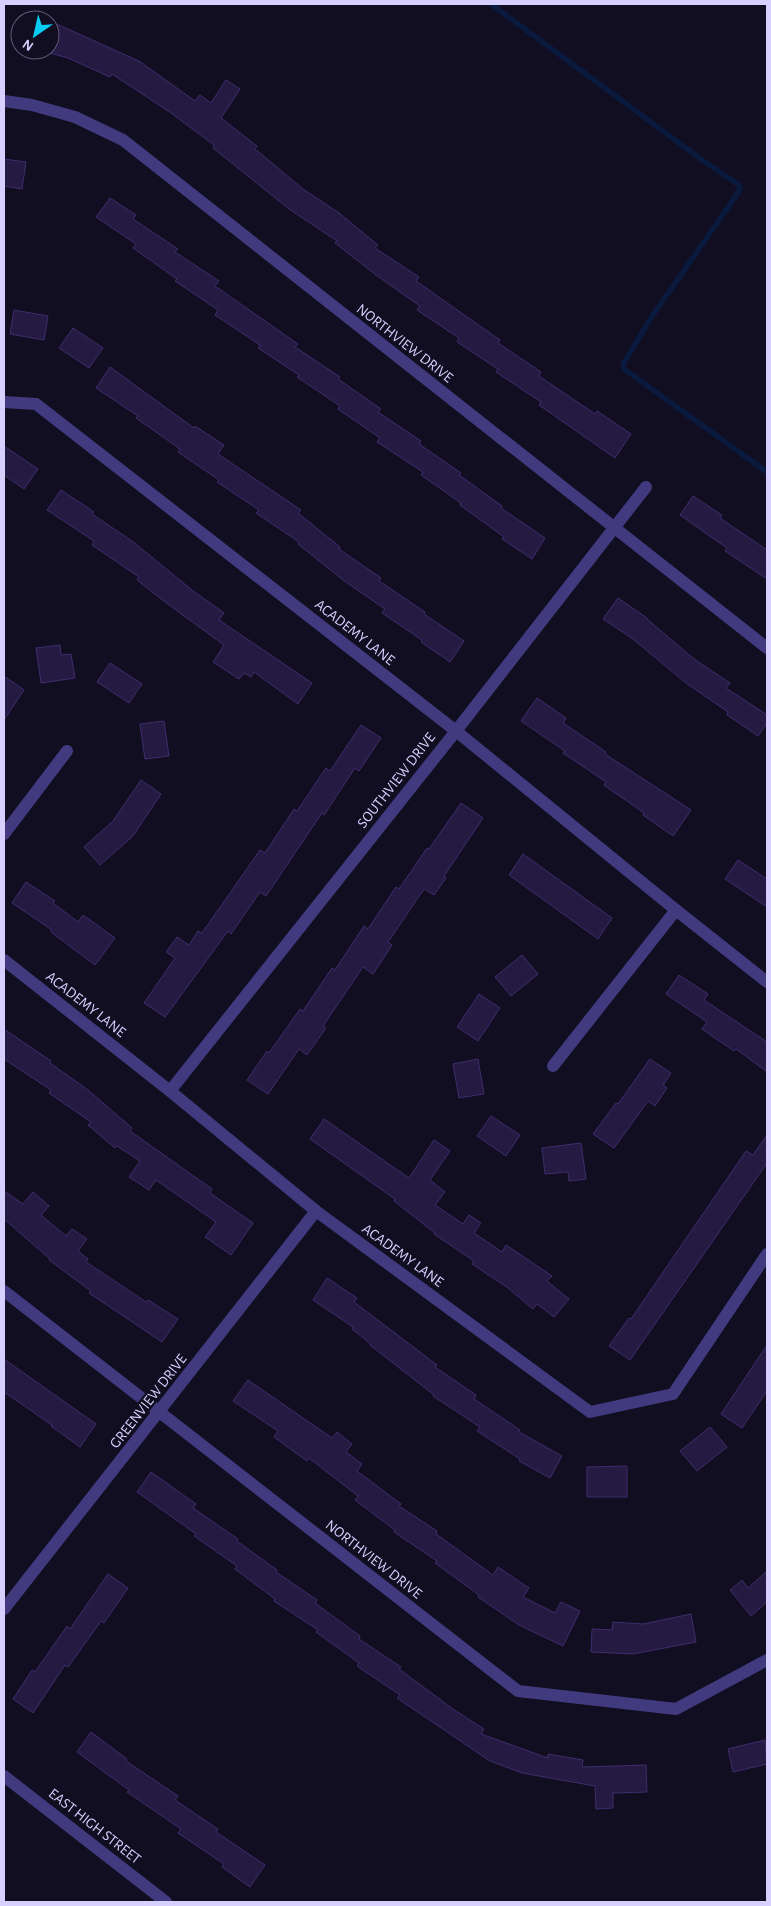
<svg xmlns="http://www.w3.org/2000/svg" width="771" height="1906" viewBox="0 0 771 1906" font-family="'Alegreya Sans',sans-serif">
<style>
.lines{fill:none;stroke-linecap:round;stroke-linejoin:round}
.stream{stroke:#0a1a3e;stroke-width:5.5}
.building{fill:#251a42;stroke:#3e2d6d}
.street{stroke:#413a7f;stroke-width:12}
.labels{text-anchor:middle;stroke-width:5;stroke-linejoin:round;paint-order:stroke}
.street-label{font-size:15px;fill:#d7cffe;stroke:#120e21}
</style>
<rect width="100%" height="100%" fill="#120e21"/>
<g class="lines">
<path class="stream" d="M 491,4 L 705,162 L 739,185 L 740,190 L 653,315 L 623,364 L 624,369 L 767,472"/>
</g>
<g class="building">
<path d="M 50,21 L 139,61 L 195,101 L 200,95 L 211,103 L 226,80 L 240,89 L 221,118 L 257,146 L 255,149 L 303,189 L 339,213 L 378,245 L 375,248 L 419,277 L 416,281 L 500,340 L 498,343 L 541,372 L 539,376 L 595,414 L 597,411 L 631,434 L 615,458 L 539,405 L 541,402 L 496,372 L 498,369 L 457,342 L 459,338 L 417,310 L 420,306 L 376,275 L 335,243 L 337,241 L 289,209 L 213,148 L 214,145 L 171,113 L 112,74 L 110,77 L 68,58 L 50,53 Z"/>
<path d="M 4,159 L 26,162 L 22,189 L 4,186 Z"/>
<path d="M 110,198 L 136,215 L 133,219 L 178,249 L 175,252 L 219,281 L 215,286 L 298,344 L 295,347 L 340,377 L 338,379 L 381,409 L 378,412 L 421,441 L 419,444 L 461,473 L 459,475 L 502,506 L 501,508 L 545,538 L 532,559 L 502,539 L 504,537 L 460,505 L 461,503 L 421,475 L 423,472 L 377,442 L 380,438 L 338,409 L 340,406 L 297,377 L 299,375 L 258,348 L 260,345 L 215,315 L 218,310 L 175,281 L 177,279 L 133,248 L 136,244 L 96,217 Z"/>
<path d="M 14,310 L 48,316 L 44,340 L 10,334 Z"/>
<path d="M 73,328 L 103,348 L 89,368 L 59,348 Z"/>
<path d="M 110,367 L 194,428 L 195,426 L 224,445 L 218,454 L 301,510 L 298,513 L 340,547 L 339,549 L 381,578 L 379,581 L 425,612 L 424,614 L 464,641 L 450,662 L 421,642 L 422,640 L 382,613 L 385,609 L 343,580 L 298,544 L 299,542 L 256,513 L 259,510 L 217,482 L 219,480 L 178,452 L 180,449 L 136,418 L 138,416 L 96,388 Z"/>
<path d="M 4,446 L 38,469 L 24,489 L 4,475 Z"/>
<path d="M 61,490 L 94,512 L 92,514 L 132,541 L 192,590 L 224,613 L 219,620 L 312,683 L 298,704 L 254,672 L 251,677 L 244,673 L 239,679 L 213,662 L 224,645 L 165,602 L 137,580 L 139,577 L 92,545 L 94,541 L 47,510 Z"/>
<path d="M 693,496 L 722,515 L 720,518 L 767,550 L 767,579 L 725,551 L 727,548 L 680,515 Z"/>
<path d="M 618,598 L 647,618 L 647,619 L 694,659 L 730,683 L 726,688 L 767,715 L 767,723 L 758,736 L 727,715 L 728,712 L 686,683 L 633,639 L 603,619 Z"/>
<path d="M 60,645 L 61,655 L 71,654 L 75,678 L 41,683 L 36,648 Z"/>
<path d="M 110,663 L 142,684 L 129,703 L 97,682 Z"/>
<path d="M 4,676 L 24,690 L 4,720 Z"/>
<path d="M 537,698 L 566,718 L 563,723 L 606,752 L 605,754 L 691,810 L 673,836 L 643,815 L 644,813 L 604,785 L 606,782 L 563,753 L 565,751 L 521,721 Z"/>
<path d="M 164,721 L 169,756 L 145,759 L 140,724 Z"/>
<path d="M 361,725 L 381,738 L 359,771 L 355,768 L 324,815 L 322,813 L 266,896 L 260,892 L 231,934 L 228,931 L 165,1017 L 144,1003 L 175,958 L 166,952 L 177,937 L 189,945 L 198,931 L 202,933 L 260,850 L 265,853 L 294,809 L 297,811 L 326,768 L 330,771 Z"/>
<path d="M 141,780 L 161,794 L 133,836 L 100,865 L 84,847 L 113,821 Z"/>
<path d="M 461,803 L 483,818 L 444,876 L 446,878 L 434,895 L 424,889 L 388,942 L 392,945 L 373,974 L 363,967 L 323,1026 L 326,1028 L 307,1055 L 299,1049 L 268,1094 L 247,1080 L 267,1051 L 269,1053 L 300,1009 L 303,1011 L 332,968 L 335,970 L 364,926 L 368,929 L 396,887 L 399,889 L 427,848 L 429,849 Z"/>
<path d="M 523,854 L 612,918 L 598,939 L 509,875 Z"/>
<path d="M 738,860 L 767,879 L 767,907 L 725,879 Z"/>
<path d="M 26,882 L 55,901 L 53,903 L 78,922 L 83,915 L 115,938 L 95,965 L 51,932 L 52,930 L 12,903 Z"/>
<path d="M 522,955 L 538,974 L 511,996 L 495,977 Z"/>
<path d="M 679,975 L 708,994 L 704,1000 L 767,1042 L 767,1072 L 736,1049 L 734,1051 L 702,1029 L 707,1022 L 666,994 Z"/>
<path d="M 479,994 L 500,1008 L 478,1041 L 457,1027 Z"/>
<path d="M 4,1029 L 51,1061 L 50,1063 L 88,1090 L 132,1128 L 130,1131 L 212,1189 L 210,1193 L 253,1223 L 231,1255 L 205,1237 L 216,1222 L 156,1180 L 149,1190 L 129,1177 L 140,1161 L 117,1146 L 115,1148 L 88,1125 L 91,1122 L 49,1093 L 51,1090 L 4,1059 Z"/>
<path d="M 478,1059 L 484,1094 L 459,1098 L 453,1064 Z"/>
<path d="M 650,1059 L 671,1073 L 663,1085 L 667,1088 L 655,1106 L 648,1101 L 614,1148 L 593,1134 L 616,1103 L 618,1104 Z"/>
<path d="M 491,1116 L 520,1135 L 506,1156 L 477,1136 Z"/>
<path d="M 324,1119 L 409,1178 L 434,1140 L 450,1151 L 430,1180 L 445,1192 L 435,1205 L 463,1224 L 469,1215 L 481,1223 L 474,1233 L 502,1252 L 506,1245 L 552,1276 L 547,1281 L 569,1299 L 554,1317 L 537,1304 L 533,1309 L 508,1288 L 472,1264 L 474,1261 L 434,1234 L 435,1233 L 394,1201 L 395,1199 L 310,1139 Z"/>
<path d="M 767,1135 L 767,1163 L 630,1360 L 609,1346 L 629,1318 L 631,1319 L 746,1151 L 753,1155 Z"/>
<path d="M 581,1143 L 586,1179 L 569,1181 L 568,1172 L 545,1174 L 542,1148 Z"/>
<path d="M 4,1191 L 23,1204 L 33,1192 L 49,1206 L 41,1215 L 66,1236 L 72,1229 L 87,1239 L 78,1251 L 88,1259 L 86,1262 L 146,1302 L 148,1300 L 178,1319 L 162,1342 L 89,1293 L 91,1291 L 49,1260 L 50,1259 L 4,1219 Z"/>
<path d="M 327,1278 L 357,1298 L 354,1302 L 437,1365 L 435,1367 L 476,1395 L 474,1399 L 520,1430 L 519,1432 L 562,1456 L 550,1478 L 519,1461 L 520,1459 L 477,1431 L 480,1427 L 433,1396 L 434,1395 L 370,1345 L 371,1344 L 352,1329 L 353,1327 L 313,1300 Z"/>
<path d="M 767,1345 L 767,1391 L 742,1428 L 721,1414 Z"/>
<path d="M 4,1359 L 96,1424 L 80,1447 L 51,1426 L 52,1425 L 4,1392 Z"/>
<path d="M 248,1380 L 332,1438 L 337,1432 L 352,1444 L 346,1452 L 362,1464 L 357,1471 L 401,1504 L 399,1506 L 437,1531 L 436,1534 L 493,1575 L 498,1567 L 529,1588 L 523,1597 L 555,1613 L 561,1602 L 580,1611 L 563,1646 L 519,1625 L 478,1597 L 479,1595 L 435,1563 L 437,1561 L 394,1532 L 395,1530 L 355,1500 L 358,1496 L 309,1458 L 307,1461 L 274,1437 L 278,1431 L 233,1401 Z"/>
<path d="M 710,1427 L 727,1447 L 697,1471 L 680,1451 Z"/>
<path d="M 627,1466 L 627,1497 L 587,1497 L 587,1467 Z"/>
<path d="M 151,1472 L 196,1504 L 193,1508 L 238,1539 L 237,1541 L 277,1570 L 276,1572 L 317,1600 L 315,1603 L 360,1636 L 359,1639 L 401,1667 L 399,1669 L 453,1709 L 484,1729 L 481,1734 L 548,1758 L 548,1754 L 583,1760 L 582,1767 L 646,1765 L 647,1792 L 613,1793 L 613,1808 L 596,1809 L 595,1786 L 522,1773 L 490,1761 L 397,1698 L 400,1695 L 357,1666 L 359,1663 L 316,1632 L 318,1630 L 274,1601 L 275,1599 L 235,1569 L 237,1566 L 194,1536 L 196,1534 L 137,1492 Z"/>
<path d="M 767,1571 L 767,1602 L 751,1616 L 730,1590 L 742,1580 L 748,1588 Z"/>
<path d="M 108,1574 L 128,1588 L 104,1623 L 101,1621 L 68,1667 L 65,1665 L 33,1713 L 13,1699 L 32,1670 L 35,1672 L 67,1626 L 70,1629 Z"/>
<path d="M 691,1614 L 696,1642 L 633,1654 L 591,1652 L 592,1629 L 612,1630 L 613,1622 L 643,1624 Z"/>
<path d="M 91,1732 L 127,1759 L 126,1761 L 178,1796 L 175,1800 L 218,1829 L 216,1832 L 265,1865 L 250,1887 L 222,1867 L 224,1864 L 178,1833 L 181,1829 L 127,1792 L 129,1790 L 77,1752 Z"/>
<path d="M 765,1740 L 767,1764 L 733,1772 L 728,1749 Z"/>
</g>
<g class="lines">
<g class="street">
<path d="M 4,101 L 32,105 L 75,117 L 123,140 L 767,648"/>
<path d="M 4,402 L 36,404 L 456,731 L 676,910 L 767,982"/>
<path d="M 4,834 L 67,751"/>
<path d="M 4,960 L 170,1091 L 316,1211 L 590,1412 L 673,1394 L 767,1254"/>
<path d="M 553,1066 L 676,910"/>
<path d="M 170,1091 L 456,731 L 646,487"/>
<path d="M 4,1291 L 518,1691 L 676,1709 L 767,1660"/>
<path d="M 4,1609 L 316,1211"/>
<path d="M 4,1776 L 166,1902"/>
</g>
</g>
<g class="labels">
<g class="street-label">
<text transform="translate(405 343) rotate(38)" y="5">NORTHVIEW DRIVE</text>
<text transform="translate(355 632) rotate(38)" y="5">ACADEMY LANE</text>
<text transform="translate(396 780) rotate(-52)" y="5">SOUTHVIEW DRIVE</text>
<text transform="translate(86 1004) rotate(38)" y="5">ACADEMY LANE</text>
<text transform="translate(403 1255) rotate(36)" y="5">ACADEMY LANE</text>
<text transform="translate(148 1401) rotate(-52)" y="5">GREENVIEW DRIVE</text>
<text transform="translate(374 1559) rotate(38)" y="5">NORTHVIEW DRIVE</text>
<text transform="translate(95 1826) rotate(38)" y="5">EAST HIGH STREET</text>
</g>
</g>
<rect width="771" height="1906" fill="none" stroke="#d7cffe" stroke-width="10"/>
<g transform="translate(35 35) rotate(214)"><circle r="24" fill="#120e21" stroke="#615b79"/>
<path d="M0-4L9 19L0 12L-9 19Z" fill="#05cdf4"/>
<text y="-8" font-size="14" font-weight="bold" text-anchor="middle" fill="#d7cffe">N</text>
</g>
</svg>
